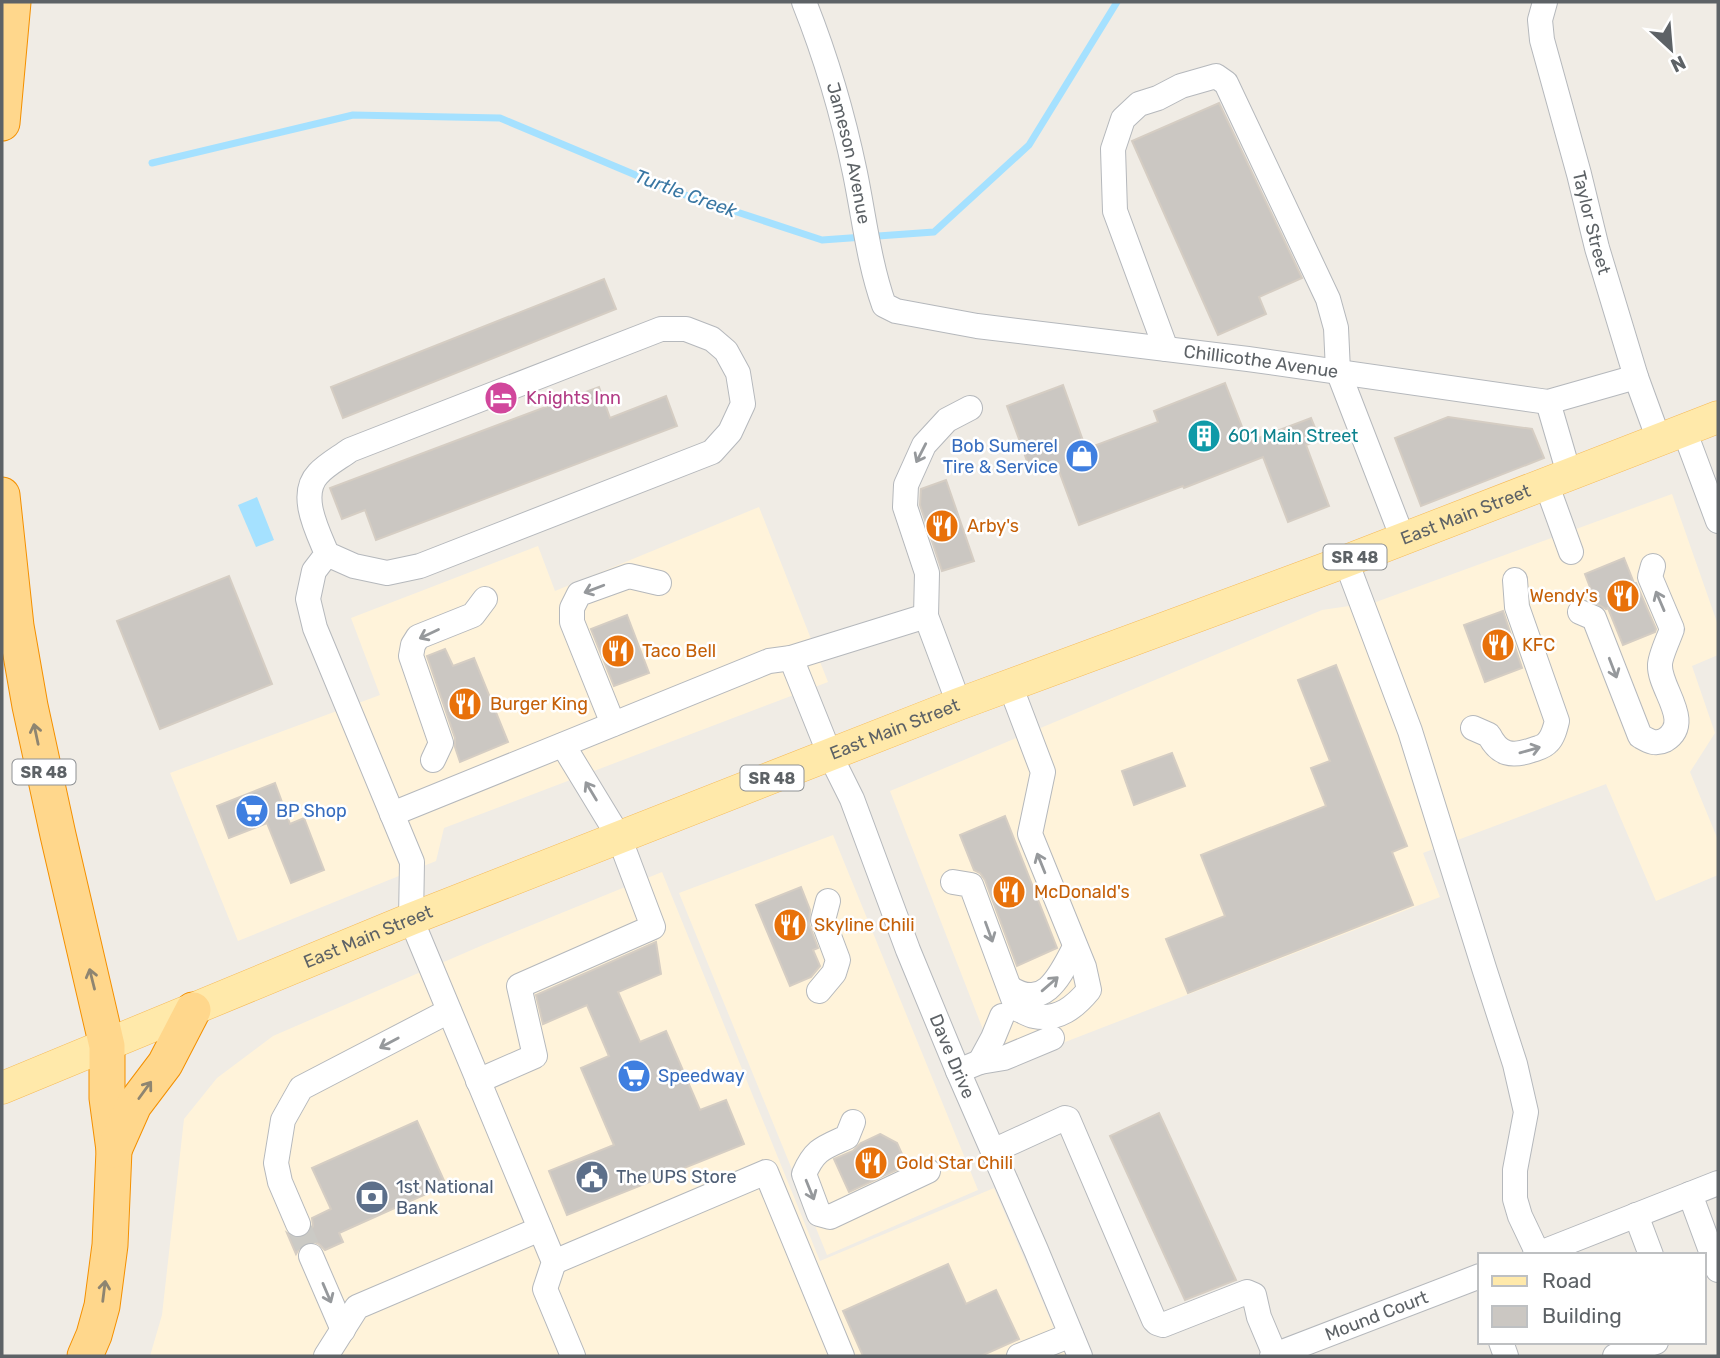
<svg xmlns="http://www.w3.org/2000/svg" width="1720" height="1358" viewBox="0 0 1720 1358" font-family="Rubik,sans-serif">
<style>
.commercial{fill:#fff3da}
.water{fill:#a5e1ff}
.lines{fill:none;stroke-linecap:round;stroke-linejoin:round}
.stream{stroke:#a5e1ff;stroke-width:7}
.building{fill:#cbc7c2;stroke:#d5cdc3;stroke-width:2}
.minor-tunnel{stroke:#cbcac5;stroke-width:24;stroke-dasharray:24 12;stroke-linecap:butt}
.minor-casing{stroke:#b5b8bc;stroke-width:26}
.major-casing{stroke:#f6ba57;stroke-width:33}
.highway-casing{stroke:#f49000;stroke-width:37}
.minor{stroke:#fff;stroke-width:24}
.major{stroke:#ffe9aa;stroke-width:32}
.highway{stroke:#ffd78c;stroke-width:35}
.oneway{stroke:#96999c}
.oneway2{stroke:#8e8571}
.labels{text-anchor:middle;stroke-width:5;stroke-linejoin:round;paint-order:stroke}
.shield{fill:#fff;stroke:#8e9194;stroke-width:2}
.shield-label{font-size:16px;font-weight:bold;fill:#5d6266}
.street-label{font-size:18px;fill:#5d6266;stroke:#fff}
.hotel-label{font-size:18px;fill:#b23c85;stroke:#fff;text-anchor:start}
.culture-label{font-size:18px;fill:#0d838f;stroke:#fff;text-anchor:start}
.shop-label{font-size:18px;fill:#366cbe;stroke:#fff;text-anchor:start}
.food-label{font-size:18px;fill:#c56008;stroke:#fff;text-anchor:start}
.service-label{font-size:18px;fill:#4e5e75;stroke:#fff;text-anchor:start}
.water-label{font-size:19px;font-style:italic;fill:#3977a3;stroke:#fff}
</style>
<rect width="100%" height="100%" fill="#f0ece5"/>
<g class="commercial">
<path d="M 1672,494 L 1718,625 L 1718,655 L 1692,666 L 1715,733 L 1690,772 L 1718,840 L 1718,875 L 1656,901 L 1606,784 L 1423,853 L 1440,897 L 998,1068 L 890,791 L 1322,610 L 1376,602 Z"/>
<path d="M 759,507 L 828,682 L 444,828 L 436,861 L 238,941 L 170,773 L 380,695 L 351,618 L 538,546 L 555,591 Z"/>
<path d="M 833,835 L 978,1190 L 827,1255 L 679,893 Z"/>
<path d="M 662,872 L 820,1261 L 994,1188 L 1066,1356 L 150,1356 L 162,1315 L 184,1119 L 217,1078 L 273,1036 L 483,945 Z"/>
</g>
<path class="water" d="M 257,497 L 274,540 L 256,547 L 238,505 Z"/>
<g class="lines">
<path class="stream" d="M 152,163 L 353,115 L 500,118 L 676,192 L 822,240 L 934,232 L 1029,145 L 1117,2"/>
</g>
<g class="building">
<path d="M 1219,103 L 1302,278 L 1259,297 L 1266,314 L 1218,335 L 1132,141 Z"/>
<path d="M 604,279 L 616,309 L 343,418 L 331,387 Z"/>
<path d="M 1225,383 L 1248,442 L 1311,418 L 1320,440 L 1306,445 L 1329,506 L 1288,522 L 1263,457 L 1184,488 L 1183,486 L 1079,525 L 1056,463 L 1031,472 L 1007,406 L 1063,385 L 1086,449 L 1158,422 L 1154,411 Z"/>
<path d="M 599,387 L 610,418 L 666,396 L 677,426 L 376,540 L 365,510 L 342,519 L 330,488 Z"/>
<path d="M 1448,417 L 1532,429 L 1544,458 L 1421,506 L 1395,438 Z"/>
<path d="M 946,480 L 974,561 L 942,571 L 920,505 L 921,489 Z"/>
<path d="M 1624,558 L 1634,583 L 1636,583 L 1656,629 L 1655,632 L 1623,645 L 1608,608 L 1606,609 L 1596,603 L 1585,574 Z"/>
<path d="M 229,576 L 272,684 L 160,729 L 117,621 Z"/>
<path d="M 1503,611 L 1522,668 L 1485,682 L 1464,625 Z"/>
<path d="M 627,615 L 649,673 L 614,686 L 591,629 Z"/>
<path d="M 445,649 L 453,666 L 474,658 L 508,742 L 460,762 L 455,747 L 455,738 L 427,656 Z"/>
<path d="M 1336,665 L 1407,846 L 1392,852 L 1413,905 L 1188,993 L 1166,939 L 1225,916 L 1201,855 L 1326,806 L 1311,768 L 1330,761 L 1298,680 Z"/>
<path d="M 1172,753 L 1185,786 L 1134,805 L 1122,771 Z"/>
<path d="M 275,783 L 290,824 L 304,818 L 324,870 L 291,883 L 267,823 L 229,838 L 217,806 Z"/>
<path d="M 1005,816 L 1057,948 L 1017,966 L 985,880 L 980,873 L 974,870 L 960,835 Z"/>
<path d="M 801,887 L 810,910 L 809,924 L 818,948 L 813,950 L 820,966 L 811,977 L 790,986 L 756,905 Z"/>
<path d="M 656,942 L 661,974 L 618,992 L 640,1042 L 666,1031 L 700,1110 L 726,1100 L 744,1144 L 567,1215 L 549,1171 L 614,1145 L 581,1068 L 609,1056 L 587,1005 L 543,1024 L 536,995 Z"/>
<path d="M 1159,1113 L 1236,1280 L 1185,1300 L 1110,1136 Z"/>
<path d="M 417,1121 L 446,1185 L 339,1233 L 343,1242 L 325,1250 L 319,1244 L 312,1241 L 306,1242 L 300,1247 L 296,1254 L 287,1233 L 296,1239 L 304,1237 L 309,1233 L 313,1226 L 312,1218 L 331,1209 L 312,1168 Z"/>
<path d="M 880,1134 L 897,1143 L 907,1165 L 849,1192 L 834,1159 L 853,1151 L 861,1143 Z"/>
<path d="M 948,1264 L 966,1304 L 996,1290 L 1019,1339 L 981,1356 L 863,1356 L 843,1311 Z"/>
</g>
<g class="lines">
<path class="minor-tunnel" d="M 298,1224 L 311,1256"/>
<defs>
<g id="minor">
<path id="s1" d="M 804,2 C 826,57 843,115 855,173 C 864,217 869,263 884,305 L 896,311 L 977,326 L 1248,359 L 1548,402 L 1636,377"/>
<path id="s2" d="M 1545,2 L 1540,20 L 1542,40 L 1579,174 L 1597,248 L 1636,377 L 1659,440"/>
<path d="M 1166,349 L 1115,211 L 1113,149 L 1123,119 L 1139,104 L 1158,98 L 1181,86 L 1216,76 L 1226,83 L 1328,299 L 1336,328 L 1338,371 L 1403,539"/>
<path d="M 1548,402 L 1569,474"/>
<path d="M 1684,430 L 1718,521"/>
<path d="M 1546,483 L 1571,552"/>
<path d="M 327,554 C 318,532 298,495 318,474 C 326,465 339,458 350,450 L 661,329 L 686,329 L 712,339 L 726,351 L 738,373 L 743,404 L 730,432 L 712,452 L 420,566 L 387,573 L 354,566 L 327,554 L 314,571 L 308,599 L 315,628 L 412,862 L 411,919 L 554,1262 L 545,1289 L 573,1356"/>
<path d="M 1346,561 L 1410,731 L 1484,968 L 1515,1064 L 1526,1112 L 1515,1170 L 1515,1199 L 1520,1216 L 1538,1254"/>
<path d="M 1580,612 L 1594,618 L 1640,736 C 1649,741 1655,745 1665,740 C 1694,722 1659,689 1660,665 C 1660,656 1669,638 1672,629 L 1650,577 L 1653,566"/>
<path id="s3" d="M 791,658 L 830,755 L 852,799 L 908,950 L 958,1071 L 1036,1250 L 1080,1356"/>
<path d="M 959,704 L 926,616 L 927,573 L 905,507 L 906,485 L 924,445 L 947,420 L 970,408"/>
<path d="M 613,724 L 572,622 L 572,608 L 579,594 L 629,576 L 659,583"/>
<path d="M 1473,728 L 1489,735 C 1499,755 1512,757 1532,750 C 1538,748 1544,747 1548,742 C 1553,737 1555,729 1557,721 L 1517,607 L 1515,580"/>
<path d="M 433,760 L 441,743 L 411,656 L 413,645 L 418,637 L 473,615 L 485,599"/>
<path d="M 392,814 L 769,661 L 791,658 L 926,616"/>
<path d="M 953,882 L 971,885 L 1017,1009 C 1023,1011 1028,1015 1034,1016 C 1058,1021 1075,1007 1089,990 L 1084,967 L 1030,834 L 1043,772 L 1010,685"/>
<path d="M 1010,988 C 1046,1011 1061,973 1075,947"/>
<path d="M 819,991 L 834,973 L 838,960 L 823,920 L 828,901"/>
<path d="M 980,1062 L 993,1038 L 1002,1016"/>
<path d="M 958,1071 L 980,1062 L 1004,1058 L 1052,1038"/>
<path d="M 478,1081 L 535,1056 L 519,986 L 653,927 L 619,837 L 563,745"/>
<path d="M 853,1122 L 847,1137 C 823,1148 815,1149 804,1174 L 819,1214 L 830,1217 L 928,1171"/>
<path d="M 993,1151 L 1065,1118 L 1068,1119 L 1154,1320 L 1157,1323 L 1163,1325 L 1247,1292 L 1254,1295 L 1259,1317 L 1275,1355"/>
<path d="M 1690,1194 L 1718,1270"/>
<path d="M 1636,1215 L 1651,1255"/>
<path d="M 298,1224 L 280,1182 L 276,1163 L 283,1120 L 301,1088 L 449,1011"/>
<path d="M 1535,1255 L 1718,1183"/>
<path d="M 311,1256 L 343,1330"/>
<path d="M 554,1262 L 766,1172 L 842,1356"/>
<path d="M 1501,1342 L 1506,1356"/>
<path d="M 326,1356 L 357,1307 L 540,1229"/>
<path d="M 1019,1356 L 1071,1335"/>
<path id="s4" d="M 1272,1356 L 1480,1276"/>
<path d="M 1615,1356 L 1656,1342"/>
</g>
<g id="major">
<path id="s5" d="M 2,1088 L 411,919 L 959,704 L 1333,566 L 1718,417"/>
</g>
<g id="highway">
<path d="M 2,123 L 13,2"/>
<path d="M 2,495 L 16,626 L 30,706 L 58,835 L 107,1046 L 107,1098 L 114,1150 L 110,1245 L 102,1306 L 94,1335 L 85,1356"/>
<path d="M 114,1150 L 134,1105 L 165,1064 L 193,1010"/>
</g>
</defs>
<use href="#minor" class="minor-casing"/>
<use href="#major" class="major-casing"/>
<use href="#highway" class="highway-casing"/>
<use href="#minor" class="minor"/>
<use href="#major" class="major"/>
<use href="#highway" class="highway"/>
</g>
<defs><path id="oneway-shaft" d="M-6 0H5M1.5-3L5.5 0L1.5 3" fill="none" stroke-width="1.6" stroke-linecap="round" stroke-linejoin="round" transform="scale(1.75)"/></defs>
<g class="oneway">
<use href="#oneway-shaft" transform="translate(921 453) rotate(117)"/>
<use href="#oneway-shaft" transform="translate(594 589) rotate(159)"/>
<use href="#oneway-shaft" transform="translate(1660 601) rotate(-113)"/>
<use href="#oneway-shaft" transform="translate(429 634) rotate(155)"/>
<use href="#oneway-shaft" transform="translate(1613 668) rotate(69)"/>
<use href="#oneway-shaft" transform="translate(1530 750) rotate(-16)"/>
<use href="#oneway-shaft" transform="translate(591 791) rotate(-121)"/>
<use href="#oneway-shaft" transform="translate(1041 863) rotate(-112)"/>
<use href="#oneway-shaft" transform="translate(989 932) rotate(70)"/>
<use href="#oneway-shaft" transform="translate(1050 984) rotate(-41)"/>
<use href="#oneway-shaft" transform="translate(389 1043) rotate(152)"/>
<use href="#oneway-shaft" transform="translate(810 1190) rotate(68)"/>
<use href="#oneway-shaft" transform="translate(327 1293) rotate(67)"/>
</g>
<g class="oneway2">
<use href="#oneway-shaft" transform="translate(36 734) rotate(-102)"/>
<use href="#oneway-shaft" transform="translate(92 979) rotate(-104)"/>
<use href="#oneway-shaft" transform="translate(145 1090) rotate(-54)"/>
<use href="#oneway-shaft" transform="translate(104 1291) rotate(-83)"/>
</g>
<defs>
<symbol id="hotel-disc" viewBox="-11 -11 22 22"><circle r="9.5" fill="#d1479c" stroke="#fff"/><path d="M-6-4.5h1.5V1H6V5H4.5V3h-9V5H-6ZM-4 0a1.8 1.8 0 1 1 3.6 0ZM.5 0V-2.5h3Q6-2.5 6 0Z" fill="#fff"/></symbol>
<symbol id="building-disc" viewBox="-11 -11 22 22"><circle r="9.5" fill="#0f9aa8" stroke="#fff"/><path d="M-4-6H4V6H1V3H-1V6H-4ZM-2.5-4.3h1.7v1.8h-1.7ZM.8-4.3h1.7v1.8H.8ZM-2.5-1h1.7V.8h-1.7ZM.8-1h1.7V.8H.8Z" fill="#fff"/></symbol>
<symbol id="shop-disc" viewBox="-11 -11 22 22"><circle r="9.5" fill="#3f7fe0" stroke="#fff"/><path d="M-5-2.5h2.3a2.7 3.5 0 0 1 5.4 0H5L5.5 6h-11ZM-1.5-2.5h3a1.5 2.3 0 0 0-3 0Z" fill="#fff"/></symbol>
<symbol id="restaurant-disc" viewBox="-11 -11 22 22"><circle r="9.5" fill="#e8710a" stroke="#fff"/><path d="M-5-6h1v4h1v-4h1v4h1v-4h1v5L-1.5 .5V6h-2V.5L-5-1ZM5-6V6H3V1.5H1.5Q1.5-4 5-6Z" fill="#fff"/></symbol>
<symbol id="supermarket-disc" viewBox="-11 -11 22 22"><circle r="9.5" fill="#3f7fe0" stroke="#fff"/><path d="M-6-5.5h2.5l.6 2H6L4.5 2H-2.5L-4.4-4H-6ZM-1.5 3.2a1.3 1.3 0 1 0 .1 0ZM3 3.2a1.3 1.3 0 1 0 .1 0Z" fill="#fff"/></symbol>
<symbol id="civic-disc" viewBox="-11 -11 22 22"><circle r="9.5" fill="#5c6f8a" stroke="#fff"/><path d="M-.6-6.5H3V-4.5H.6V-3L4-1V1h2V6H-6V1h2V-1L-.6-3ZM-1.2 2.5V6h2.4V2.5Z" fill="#fff"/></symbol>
<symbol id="bank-disc" viewBox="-11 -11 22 22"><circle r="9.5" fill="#5c6f8a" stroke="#fff"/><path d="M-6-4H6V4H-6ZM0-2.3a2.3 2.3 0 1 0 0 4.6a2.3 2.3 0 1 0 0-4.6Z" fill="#fff"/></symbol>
</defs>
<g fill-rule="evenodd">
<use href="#hotel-disc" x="482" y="379" width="38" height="38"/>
<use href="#building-disc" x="1185" y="417" width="38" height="38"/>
<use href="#shop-disc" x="1063" y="437" width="38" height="38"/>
<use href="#restaurant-disc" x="923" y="507" width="38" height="38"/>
<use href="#restaurant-disc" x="1604" y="577" width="38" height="38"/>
<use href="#restaurant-disc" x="1479" y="626" width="38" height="38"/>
<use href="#restaurant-disc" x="599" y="632" width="38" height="38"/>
<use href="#restaurant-disc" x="446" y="685" width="38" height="38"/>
<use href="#supermarket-disc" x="233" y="792" width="38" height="38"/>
<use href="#restaurant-disc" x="990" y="873" width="38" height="38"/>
<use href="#restaurant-disc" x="771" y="906" width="38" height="38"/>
<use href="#supermarket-disc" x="615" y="1057" width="38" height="38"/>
<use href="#restaurant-disc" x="852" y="1144" width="38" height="38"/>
<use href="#civic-disc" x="573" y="1158" width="38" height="38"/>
<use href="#bank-disc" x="353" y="1178" width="38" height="38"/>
</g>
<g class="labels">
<g class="shield">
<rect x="1323.5" y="544.5" width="63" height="25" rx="5"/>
<rect x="12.5" y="759.5" width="63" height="25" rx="5"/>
<rect x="740.5" y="765.5" width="63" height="25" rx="5"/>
</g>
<g class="shield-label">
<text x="1355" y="563">SR 48</text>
<text x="44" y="778">SR 48</text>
<text x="772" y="784">SR 48</text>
</g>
<g class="street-label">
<text dy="6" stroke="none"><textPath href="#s1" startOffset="158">Jameson Avenue</textPath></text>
<text dy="6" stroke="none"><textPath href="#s2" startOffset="228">Taylor Street</textPath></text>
<text dy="6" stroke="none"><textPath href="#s1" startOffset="696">Chillicothe Avenue</textPath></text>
<text dy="6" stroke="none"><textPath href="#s5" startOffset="1572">East Main Street</textPath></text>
<text dy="6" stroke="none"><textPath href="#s5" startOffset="962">East Main Street</textPath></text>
<text dy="6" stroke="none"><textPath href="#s5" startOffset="396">East Main Street</textPath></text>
<text dy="6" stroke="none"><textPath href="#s3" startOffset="430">Dave Drive</textPath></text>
<text dy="6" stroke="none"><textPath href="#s4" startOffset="112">Mound Court</textPath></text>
</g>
<g class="hotel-label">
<text x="526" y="404">Knights Inn</text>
</g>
<g class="culture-label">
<text x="1228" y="442">601 Main Street</text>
</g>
<g class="shop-label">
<text x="1058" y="452" text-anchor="end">Bob Sumerel<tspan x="1058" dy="21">Tire &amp; Service</tspan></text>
<text x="276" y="817">BP Shop</text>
<text x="658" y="1082">Speedway</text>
</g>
<g class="food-label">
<text x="967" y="532">Arby's</text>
<text x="1598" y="602" text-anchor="end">Wendy's</text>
<text x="1522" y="651">KFC</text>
<text x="642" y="657">Taco Bell</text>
<text x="490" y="710">Burger King</text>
<text x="1034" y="898">McDonald's</text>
<text x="814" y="931">Skyline Chili</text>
<text x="896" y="1169">Gold Star Chili</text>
</g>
<g class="service-label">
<text x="616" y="1183">The UPS Store</text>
<text x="396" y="1193">1st National<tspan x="396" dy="21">Bank</tspan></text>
</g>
<g class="water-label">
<text transform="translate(686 193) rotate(20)" y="7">Turtle Creek</text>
</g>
</g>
<rect width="1720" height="1358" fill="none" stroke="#5d6266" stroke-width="7"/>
<rect x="1478" y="1253" width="228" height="91" fill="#ffffff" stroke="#bec0c2" stroke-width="2"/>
<rect x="1492" y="1276" width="35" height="10" fill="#ffe9aa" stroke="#bec0c2" stroke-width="2"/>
<text x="1542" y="1288" font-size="21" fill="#5d6266">Road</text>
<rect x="1492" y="1306" width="35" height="21" fill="#cbc7c2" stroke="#bec0c2" stroke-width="2"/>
<text x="1542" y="1323" font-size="21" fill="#5d6266">Building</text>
<g transform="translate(1671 49) rotate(154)" stroke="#ffffff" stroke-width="5" paint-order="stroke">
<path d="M0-5L12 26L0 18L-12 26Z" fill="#5d6266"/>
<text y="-10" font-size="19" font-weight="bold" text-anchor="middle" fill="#5d6266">N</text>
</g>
</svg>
